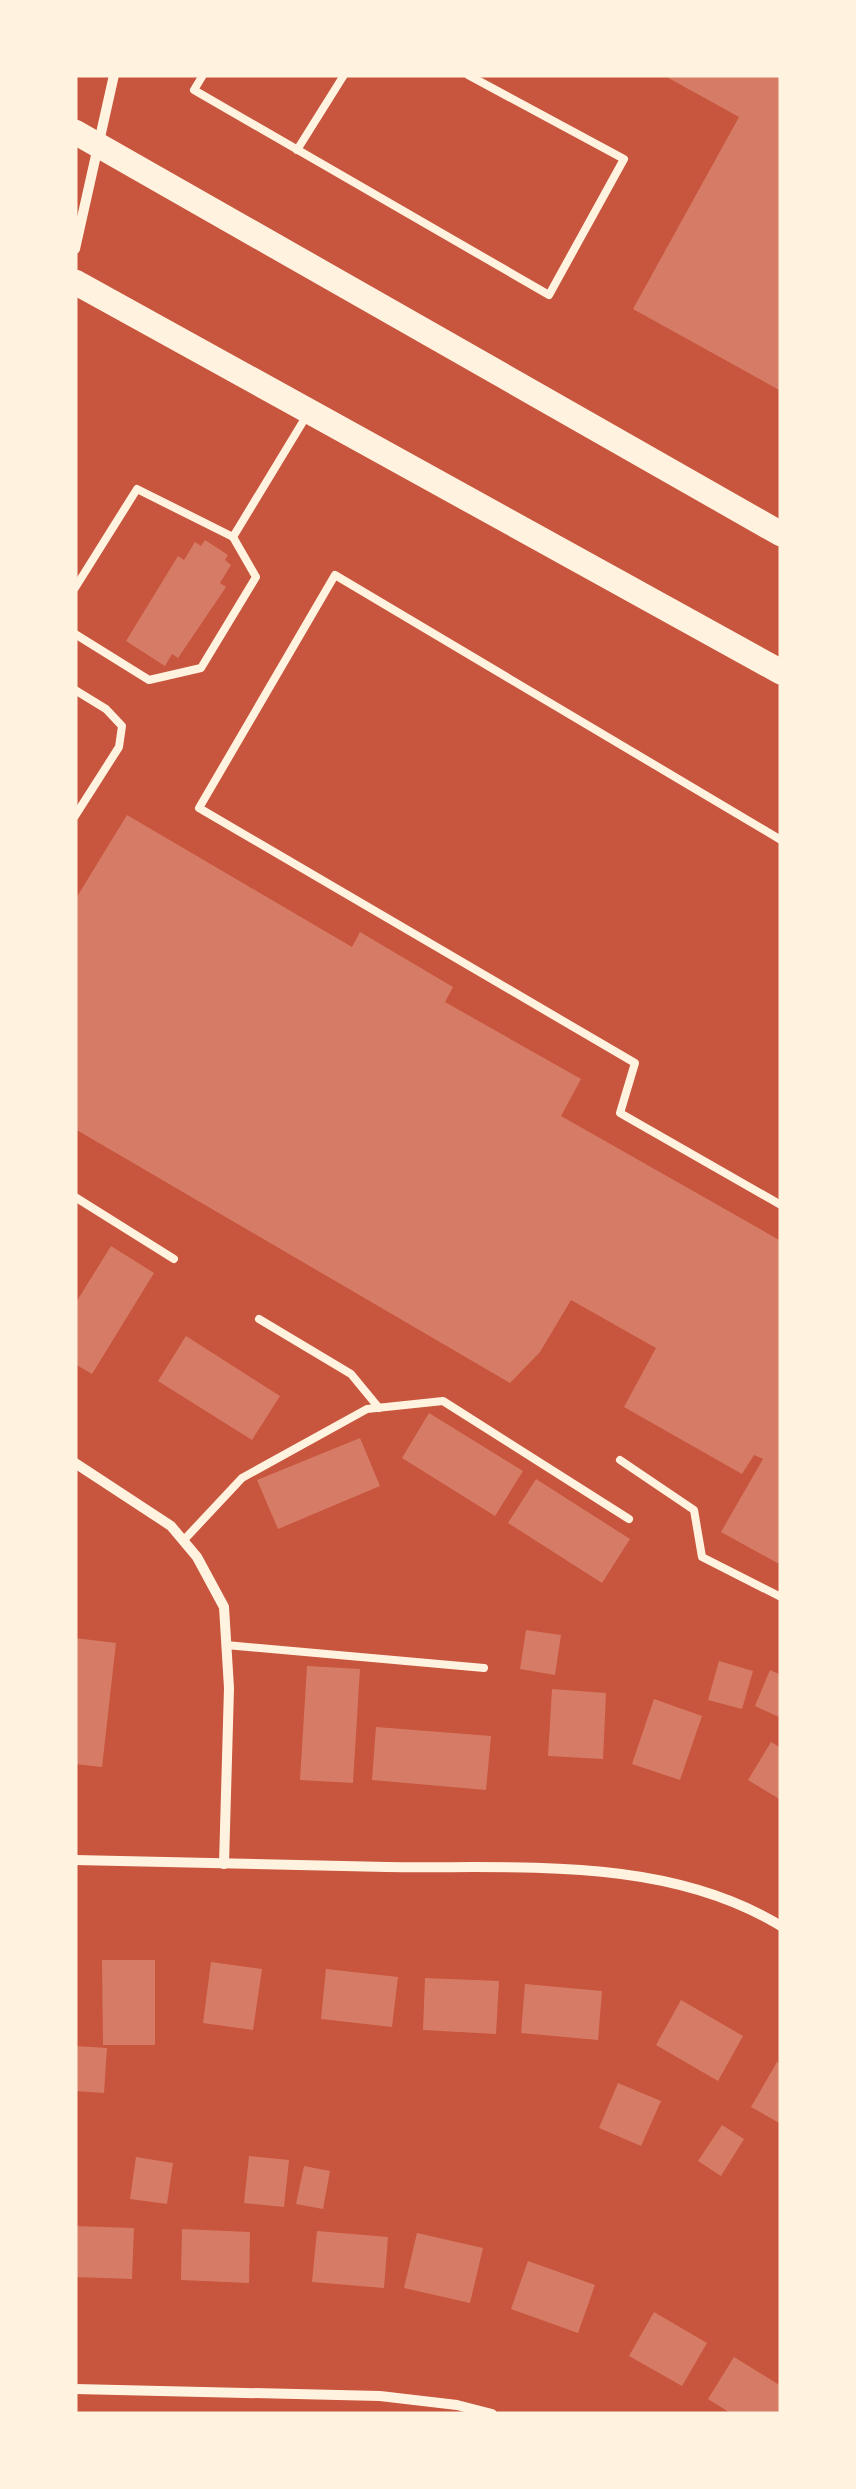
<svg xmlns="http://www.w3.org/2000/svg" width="856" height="2489" viewBox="0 0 856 2489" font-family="'Golos Text',sans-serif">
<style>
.building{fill:#d67c66}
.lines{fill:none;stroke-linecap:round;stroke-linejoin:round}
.service{stroke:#fff3e0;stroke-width:8}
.minor{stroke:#fff3e0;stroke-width:10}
.primary{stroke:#fff3e0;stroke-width:25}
</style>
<rect width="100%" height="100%" fill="#c8553d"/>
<g class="building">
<path d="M 663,75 L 781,75 L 781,391 L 633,309 L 739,117 Z"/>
<path d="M 205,540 L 228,555 L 225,560 L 231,565 L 220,583 L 226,587 L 178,658 L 172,654 L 165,666 L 126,641 L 178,556 L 184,560 L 195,542 L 201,546 Z"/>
<path d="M 127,815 L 352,947 L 360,932 L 453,987 L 445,1002 L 581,1079 L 561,1116 L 781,1241 L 781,1565 L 721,1532 L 763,1459 L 754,1455 L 742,1474 L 624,1407 L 656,1348 L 571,1300 L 540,1352 L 510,1383 L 75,1129 L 75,900 Z"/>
<path d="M 111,1246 L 154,1273 L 92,1374 L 75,1364 L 75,1304 Z"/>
<path d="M 186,1336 L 280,1396 L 252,1440 L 158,1381 Z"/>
<path d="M 429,1413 L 523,1471 L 495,1516 L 402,1458 Z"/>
<path d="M 360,1438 L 380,1486 L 278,1529 L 257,1480 Z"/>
<path d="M 536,1479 L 630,1539 L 602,1583 L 508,1523 Z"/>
<path d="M 526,1630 L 561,1635 L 555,1675 L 520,1669 Z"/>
<path d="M 75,1638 L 116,1643 L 102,1767 L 75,1764 Z"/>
<path d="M 719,1661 L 753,1671 L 742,1709 L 708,1700 Z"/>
<path d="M 307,1666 L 360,1669 L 353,1783 L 300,1780 Z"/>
<path d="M 770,1670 L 781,1675 L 781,1718 L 755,1706 Z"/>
<path d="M 552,1689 L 606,1693 L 603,1759 L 548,1756 Z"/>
<path d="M 654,1699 L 702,1716 L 680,1780 L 632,1764 Z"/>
<path d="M 376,1727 L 491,1736 L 486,1790 L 372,1780 Z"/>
<path d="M 771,1742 L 781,1748 L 781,1800 L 748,1780 Z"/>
<path d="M 102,1960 L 155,1960 L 155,2045 L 103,2045 Z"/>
<path d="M 211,1962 L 262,1969 L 253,2030 L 203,2023 Z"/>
<path d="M 326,1969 L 398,1977 L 392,2027 L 321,2019 Z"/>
<path d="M 425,1978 L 499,1981 L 496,2034 L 423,2030 Z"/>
<path d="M 525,1984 L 602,1991 L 598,2040 L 521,2033 Z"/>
<path d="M 681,2000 L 743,2036 L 718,2081 L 656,2045 Z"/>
<path d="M 75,2046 L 107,2048 L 104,2093 L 75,2091 Z"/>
<path d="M 777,2062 L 781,2064 L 781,2124 L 751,2107 Z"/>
<path d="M 618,2083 L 661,2101 L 641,2146 L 599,2128 Z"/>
<path d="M 722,2125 L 744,2139 L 721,2176 L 698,2161 Z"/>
<path d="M 249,2156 L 289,2160 L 284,2207 L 244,2203 Z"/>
<path d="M 136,2157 L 173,2163 L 167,2204 L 130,2199 Z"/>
<path d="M 304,2166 L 330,2171 L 323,2209 L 296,2204 Z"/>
<path d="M 75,2226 L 134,2228 L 132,2279 L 75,2277 Z"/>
<path d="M 182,2229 L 250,2232 L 249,2283 L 181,2280 Z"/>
<path d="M 317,2231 L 388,2237 L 384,2288 L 312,2282 Z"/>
<path d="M 417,2233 L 483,2248 L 470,2303 L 404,2288 Z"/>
<path d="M 528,2261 L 595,2285 L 578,2333 L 511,2309 Z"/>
<path d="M 654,2312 L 707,2343 L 682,2386 L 629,2356 Z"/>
<path d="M 734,2357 L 781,2386 L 781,2414 L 732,2414 L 708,2399 Z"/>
</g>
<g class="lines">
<g class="service">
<path d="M 203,75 L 194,90 L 549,295 L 624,159 L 468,75"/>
<path d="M 297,150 L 344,75"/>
<path d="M 233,537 L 307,415"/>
<path d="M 75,588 L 137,489 L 233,537 L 256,577 L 201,668 L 149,680 L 75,634"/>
<path d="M 75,690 L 106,709 L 122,726 L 119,747 L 75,816"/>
<path d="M 781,840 L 335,575 L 199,808 L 635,1063 L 620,1113 L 781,1205"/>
<path d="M 75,1197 L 174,1259"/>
<path d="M 259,1319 L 351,1374 L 379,1408"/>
<path d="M 620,1460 L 694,1510 L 702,1557 L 781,1597"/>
<path d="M 183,1541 L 242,1478 L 367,1409 L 443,1401 L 629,1519"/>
<path d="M 226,1645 L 484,1668"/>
</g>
<g class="minor">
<path d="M 75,249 L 114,75"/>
<path d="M 75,1463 L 171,1526 L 197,1557 L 224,1607 L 229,1688 L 224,1864"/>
<path d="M 75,1860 C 179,1863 283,1865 387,1867 C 517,1869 665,1855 781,1926"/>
<path d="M 75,2389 L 380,2396 L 457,2405 L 492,2414"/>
</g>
<g class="primary">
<path d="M 75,132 L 781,534"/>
<path d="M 75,282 L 781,672"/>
</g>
</g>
<rect width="856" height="2489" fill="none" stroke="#fff3e0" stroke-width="155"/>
</svg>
